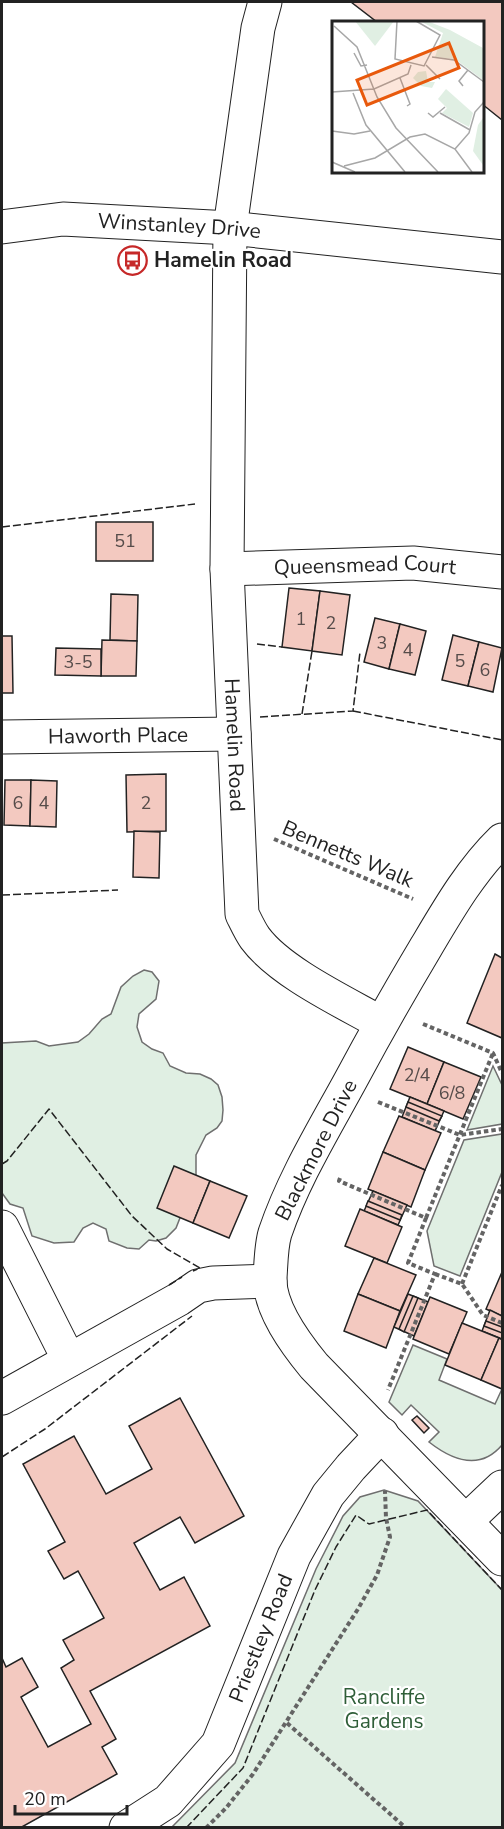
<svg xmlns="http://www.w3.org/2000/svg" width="504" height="1829" viewBox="0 0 504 1829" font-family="'Nunito Sans',sans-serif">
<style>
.green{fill:#e0efe3;stroke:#6f6f6f;stroke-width:1.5}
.building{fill:#f3c9c0;stroke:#222;stroke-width:1.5}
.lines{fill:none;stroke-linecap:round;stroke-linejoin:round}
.minor-casing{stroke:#222;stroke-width:35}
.path{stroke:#646464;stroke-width:4;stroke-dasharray:4.5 3;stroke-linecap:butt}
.minor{stroke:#fff;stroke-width:33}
.fence{stroke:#222;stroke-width:1.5;stroke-dasharray:8 3;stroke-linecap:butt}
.labels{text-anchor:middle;stroke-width:4.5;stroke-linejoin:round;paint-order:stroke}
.number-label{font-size:18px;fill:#564c4a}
.street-label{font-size:21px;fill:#222;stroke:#fff}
.poi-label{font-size:21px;font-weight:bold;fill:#222;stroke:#fff;text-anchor:start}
.park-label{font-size:21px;fill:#2f5e38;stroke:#fff}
.inset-road{fill:none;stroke:#a7a7a7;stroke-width:1.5}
.view{fill:#e8590c;fill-opacity:0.15;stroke:#e8590c;stroke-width:3}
.inset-edge{fill:none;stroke:#222;stroke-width:3}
</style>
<rect width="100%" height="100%" fill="#fff"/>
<g class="green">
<path d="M 144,970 L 152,972 L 159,981 L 156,999 L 139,1014 L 137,1027 L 142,1042 L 152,1049 L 163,1053 L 170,1066 L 186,1073 L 200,1074 L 211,1079 L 218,1085 L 222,1097 L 223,1110 L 222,1121 L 217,1128 L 206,1135 L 196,1155 L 196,1177 L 176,1228 L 166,1238 L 156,1241 L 149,1240 L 139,1249 L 127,1248 L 109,1241 L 106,1229 L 93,1223 L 83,1228 L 74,1242 L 54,1243 L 32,1236 L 23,1208 L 10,1204 L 2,1193 L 2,1043 L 36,1041 L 49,1046 L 78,1042 L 89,1034 L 102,1019 L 111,1014 L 121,987 L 133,976 Z"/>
<path d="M 493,1066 L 502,1085 L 502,1124 L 467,1130 Z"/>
<path d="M 502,1134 L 502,1172 L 460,1276 L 434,1266 L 427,1231 L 464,1140 Z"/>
<path d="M 413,1345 L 447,1359 L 439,1380 L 495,1404 L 502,1389 L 502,1445 C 480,1471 452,1460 429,1442 L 439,1432 L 411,1405 L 402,1415 L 389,1402 Z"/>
<path d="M 384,1490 L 418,1501 L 502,1590 L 502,1827 L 172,1827 L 235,1763 L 316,1569 L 343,1516 L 360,1497 Z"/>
</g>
<g class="building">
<path d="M 351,2 L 502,2 L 502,120 L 482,104 L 482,22 L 377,22 Z"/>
<rect x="96" y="522" width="57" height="39"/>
<path d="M 289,588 L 320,591 L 312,651 L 282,647 Z"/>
<path d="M 320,591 L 350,595 L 342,655 L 312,651 Z"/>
<path d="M 111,594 L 138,595 L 137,641 L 110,640 Z"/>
<path d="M 375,618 L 400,624 L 389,669 L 364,662 Z"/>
<path d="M 400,624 L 426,631 L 415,675 L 389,669 Z"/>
<path d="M 453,635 L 479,642 L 468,686 L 442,680 Z"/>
<path d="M 2,636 L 12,636 L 13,693 L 2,693 Z"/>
<path d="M 102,640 L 137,641 L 136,676 L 101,676 Z"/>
<path d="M 479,642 L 502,648 L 493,692 L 468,686 Z"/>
<path d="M 56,648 L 101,649 L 101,676 L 55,675 Z"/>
<path d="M 166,774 L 166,831 L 127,832 L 126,775 Z"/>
<path d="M 5,780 L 31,780 L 30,826 L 4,825 Z"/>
<path d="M 31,780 L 57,781 L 56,827 L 30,826 Z"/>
<path d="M 134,831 L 160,832 L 159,878 L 133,877 Z"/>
<path d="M 495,954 L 502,958 L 502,1038 L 467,1023 Z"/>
<path d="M 408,1047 L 444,1062 L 427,1104 L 390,1089 Z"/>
<path d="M 444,1062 L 481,1077 L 463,1119 L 427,1104 Z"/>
<path d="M 410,1097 L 444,1111 L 435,1131 L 402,1117 Z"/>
<path d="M 408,1102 L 442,1116 L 439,1121 L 406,1107 Z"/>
<path d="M 399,1116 L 441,1133 L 425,1170 L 383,1152 Z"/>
<path d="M 383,1152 L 425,1170 L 411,1207 L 368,1189 Z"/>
<path d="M 174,1166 L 210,1181 L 193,1223 L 157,1208 Z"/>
<path d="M 210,1181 L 247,1196 L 229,1238 L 193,1223 Z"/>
<path d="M 373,1191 L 407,1205 L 398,1225 L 364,1211 Z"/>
<path d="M 368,1201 L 402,1215 L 400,1220 L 366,1206 Z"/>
<path d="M 360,1209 L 402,1227 L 387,1263 L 345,1246 Z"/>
<path d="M 374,1258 L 416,1275 L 400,1311 L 358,1294 Z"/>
<path d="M 502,1272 L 502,1316 L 486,1309 Z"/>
<path d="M 358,1294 L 400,1311 L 386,1348 L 344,1331 Z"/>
<path d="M 408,1294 L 428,1302 L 414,1336 L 394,1327 Z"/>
<path d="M 413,1296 L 418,1298 L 404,1332 L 399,1329 Z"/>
<path d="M 430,1297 L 467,1312 L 449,1354 L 413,1339 Z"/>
<path d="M 490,1310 L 502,1316 L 502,1339 L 482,1331 Z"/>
<path d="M 486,1321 L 502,1327 L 502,1333 L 484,1326 Z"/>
<path d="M 462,1323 L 499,1338 L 481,1380 L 445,1365 Z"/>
<path d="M 499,1338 L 502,1340 L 502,1389 L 481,1380 Z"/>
<path d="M 180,1398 L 244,1516 L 195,1543 L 180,1517 L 134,1543 L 160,1590 L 184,1577 L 210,1626 L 90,1691 L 116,1739 L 102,1747 L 117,1774 L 20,1828 L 2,1828 L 2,1658 L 6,1667 L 22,1658 L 38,1687 L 21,1697 L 48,1747 L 91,1724 L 61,1668 L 74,1660 L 63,1640 L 104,1618 L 78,1571 L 64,1579 L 48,1551 L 65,1542 L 23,1464 L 74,1436 L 106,1494 L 152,1469 L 129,1426 Z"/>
<path d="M 417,1416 L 429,1428 L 424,1433 L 412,1420 Z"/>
</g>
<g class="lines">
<defs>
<g id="minor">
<path id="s1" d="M 265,2 L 258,28 L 230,228 L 227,569 L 242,914 C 246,922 250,931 255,938 C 280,972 344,1002 381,1023"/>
<path id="s2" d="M 2,227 L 63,219 L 230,228 L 502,257"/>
<path id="s3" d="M 227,569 L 413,563 L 502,572"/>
<path id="s4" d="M 2,737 L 234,734"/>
<path d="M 502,840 C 471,870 448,910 426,947 C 401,989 377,1031 354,1074 C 326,1126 294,1177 275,1233 C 271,1246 271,1264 270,1278 C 269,1308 296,1344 314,1366 L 502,1559"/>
<path d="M 2,1227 L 69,1360"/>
<path d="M 2,1398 L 179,1299 L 198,1286 L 213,1283 L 270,1281"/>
<path d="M 466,1521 L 502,1487"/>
<path id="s5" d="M 126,1828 L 168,1801 L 218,1744 L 294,1556 L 328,1495 L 351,1467 L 382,1434"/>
</g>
</defs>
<use href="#minor" class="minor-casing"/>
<g class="path">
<path d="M 274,839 L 413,899"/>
<path d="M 423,1024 L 493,1053 L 502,1073"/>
<path d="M 378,1102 L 460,1135 L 502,1129"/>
<path d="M 340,1178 L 339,1181 L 426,1218 L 408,1263 L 435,1274 L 388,1390"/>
<path d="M 426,1218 L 493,1053"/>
<path d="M 435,1274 L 462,1284 L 483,1315 L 502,1323"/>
<path d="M 462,1284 L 502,1185"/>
<path d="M 287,1723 L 406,1828"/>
<path d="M 206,1828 L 226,1808 L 253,1774 L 358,1609 L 377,1575 L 390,1537 L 386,1518 L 385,1491"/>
</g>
<use href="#minor" class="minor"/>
<g class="fence">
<path d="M 2,527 L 195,504"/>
<path d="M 257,644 L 282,647"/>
<path d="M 353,711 L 502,740"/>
<path d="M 302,714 L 312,651"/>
<path d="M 260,717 L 353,711 L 360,652"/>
<path d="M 2,895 L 118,890"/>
<path d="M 2,1164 L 7,1161 L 49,1109 L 132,1216 L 167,1249 L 200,1268 L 193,1271"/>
<path d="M 169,1285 L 182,1277"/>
<path d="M 2,1457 L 45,1429 L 192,1316"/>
<path d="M 186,1828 L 243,1768 L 315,1590 L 336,1547 L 356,1515 L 369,1524 L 427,1510 L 502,1590"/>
</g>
</g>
<defs>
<symbol id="bus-ring" viewBox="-11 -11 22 22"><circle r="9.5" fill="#fff" stroke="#c62828" stroke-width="1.5"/><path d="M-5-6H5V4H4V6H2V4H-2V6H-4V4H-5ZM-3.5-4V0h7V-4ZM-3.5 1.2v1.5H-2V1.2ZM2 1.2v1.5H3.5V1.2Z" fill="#c62828"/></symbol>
</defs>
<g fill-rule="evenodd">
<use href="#bus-ring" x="116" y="244" width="33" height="33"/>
</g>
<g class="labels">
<g class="number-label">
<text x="125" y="547">51</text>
<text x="301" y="625">1</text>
<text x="331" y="629">2</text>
<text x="382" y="649">3</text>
<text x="408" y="656">4</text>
<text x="460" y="667">5</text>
<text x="78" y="668">3-5</text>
<text x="485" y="676">6</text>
<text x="18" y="809">6</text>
<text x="44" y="809">4</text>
<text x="146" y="809">2</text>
<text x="417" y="1081">2/4</text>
<text x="452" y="1099">6/8</text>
</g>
<g class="street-label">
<text dy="7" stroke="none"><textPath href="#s2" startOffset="178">Winstanley Drive</textPath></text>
<text dy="7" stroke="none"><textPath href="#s3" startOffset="138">Queensmead Court</textPath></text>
<text dy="7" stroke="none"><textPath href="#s4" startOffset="116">Haworth Place</textPath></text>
<text dy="7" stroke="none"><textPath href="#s1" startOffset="746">Hamelin Road</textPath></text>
<text transform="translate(348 854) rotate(23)" y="7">Bennetts Walk</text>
<text transform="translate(316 1150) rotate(-63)" y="7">Blackmore Drive</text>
<text dy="7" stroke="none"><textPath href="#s5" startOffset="240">Priestley Road</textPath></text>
</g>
<g class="poi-label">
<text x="154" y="267">Hamelin Road</text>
</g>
<g class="park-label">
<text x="384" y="1704">Rancliffe<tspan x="384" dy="24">Gardens</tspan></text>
</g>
</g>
<g transform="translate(332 21)">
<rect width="152" height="152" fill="#fff"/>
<path d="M 23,0 L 62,0 L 43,25 ZM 88,0 L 95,0 L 118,9 L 151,27 L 151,59 L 123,38 L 103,36 L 111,12 ZM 94,50 L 96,61 L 103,61 L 100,67 L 89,65 L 81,57 L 86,51 ZM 114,68 L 141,92 L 137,106 L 110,92 L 115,87 L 106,78 ZM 151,97 L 151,144 L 141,130 L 146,104 Z" fill="#e0efe3"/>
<path class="inset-road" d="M 65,0 L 63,38 L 92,45 L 108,14 L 84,0M 2,5 L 25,26 L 45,76 L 64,107 L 106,151M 22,32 L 29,45 L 35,44M 100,36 L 122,39 L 152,61M 94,44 L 108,58M 68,57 L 78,83 L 75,85M 131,65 L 127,60 L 136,49M 0,71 L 42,68 L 76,53 L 79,44M 21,72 L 34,104 L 73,151M 96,92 L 101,96 L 113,86M 108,92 L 138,109M 0,110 L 22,113 L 38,110M 123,128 L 137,112 L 143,91 L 152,81M 0,141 L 23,151M 12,145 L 43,137 L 78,116 L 93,113 L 123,128 L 140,151"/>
<path class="view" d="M 117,22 L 127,47 L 35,84 L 25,59 Z"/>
<rect width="152" height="152" class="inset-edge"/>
</g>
<rect width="504" height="1829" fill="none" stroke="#222222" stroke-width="6"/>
<path d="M15 1805v9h112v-9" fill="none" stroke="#222222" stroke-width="3"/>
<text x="24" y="1805" font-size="18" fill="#222222" stroke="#ffffff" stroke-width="4.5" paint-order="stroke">20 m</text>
</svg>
